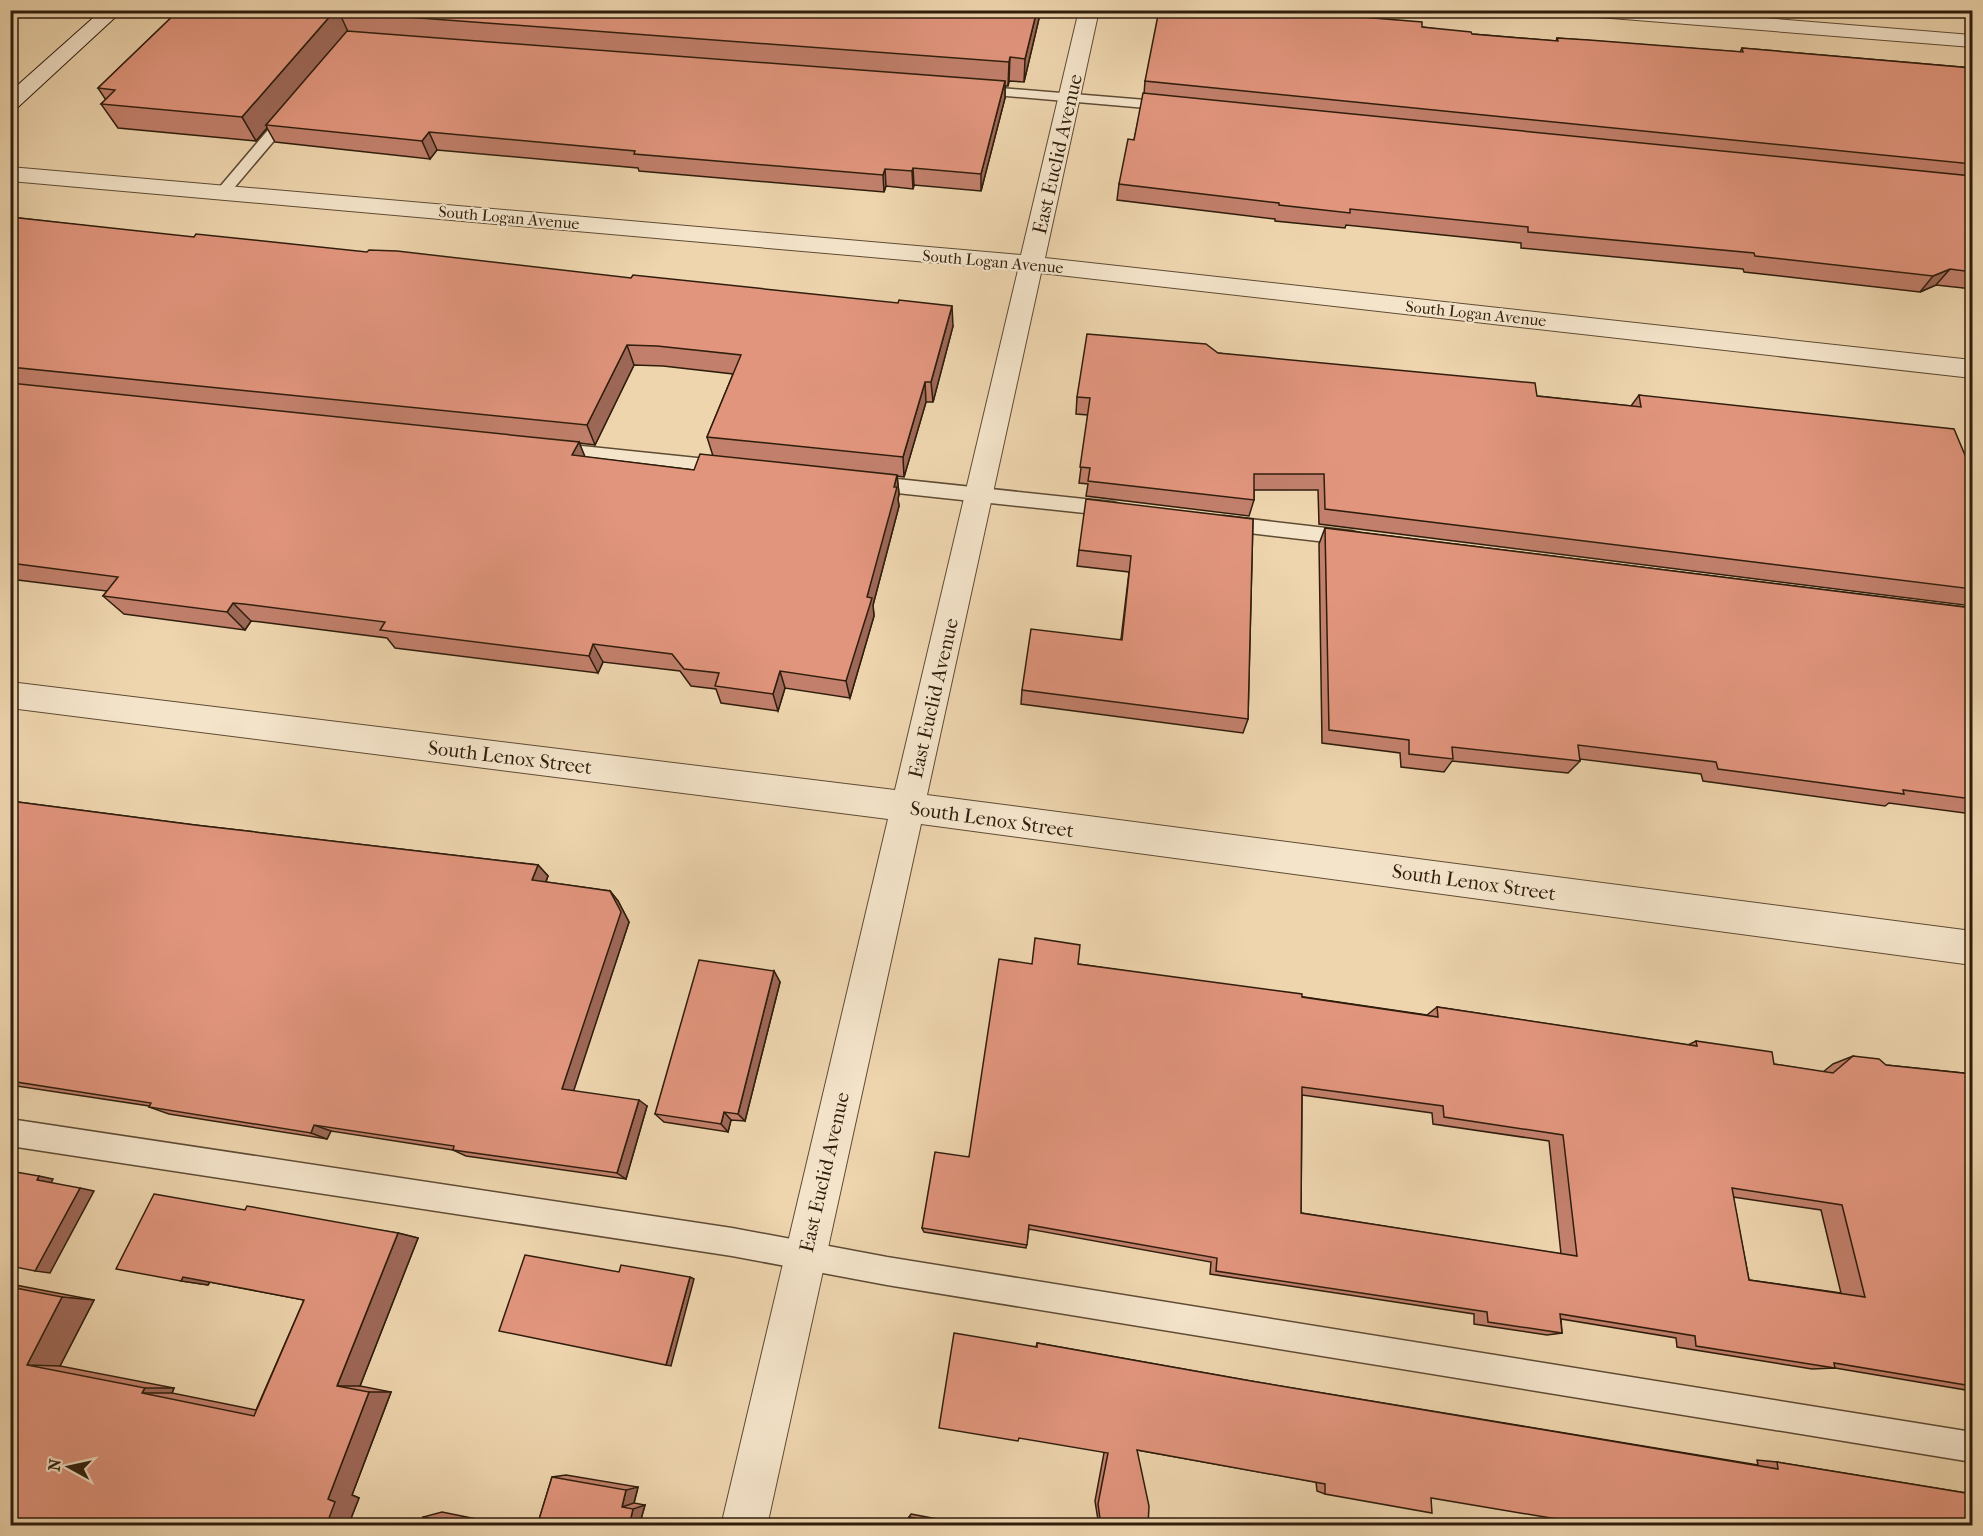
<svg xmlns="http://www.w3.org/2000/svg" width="1983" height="1536" viewBox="0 0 1983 1536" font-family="'IM FELL French Canon',serif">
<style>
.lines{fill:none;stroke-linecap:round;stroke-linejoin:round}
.lane-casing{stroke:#5f4b34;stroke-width:3}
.street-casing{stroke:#5f4b34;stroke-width:2}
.secondary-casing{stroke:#2f1d0c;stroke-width:2}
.lane{fill:#f4e4ca;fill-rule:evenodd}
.street{fill:#f4e4ca;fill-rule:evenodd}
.secondary{fill:#f4e4ca;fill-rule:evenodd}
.wall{fill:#c2806c;stroke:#2f1d0c;stroke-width:1.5;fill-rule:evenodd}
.shaded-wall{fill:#9e6858;stroke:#2f1d0c;stroke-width:1.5}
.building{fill:#e1957d;stroke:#2f1d0c;stroke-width:1.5;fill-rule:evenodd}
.labels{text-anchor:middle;stroke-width:4.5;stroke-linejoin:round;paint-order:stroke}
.far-street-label{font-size:16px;fill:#2f1d0c;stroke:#f4e4ca}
.street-label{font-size:20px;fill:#2f1d0c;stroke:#f4e4ca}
</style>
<rect width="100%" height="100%" fill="#eed5ae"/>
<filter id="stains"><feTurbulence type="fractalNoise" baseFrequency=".00333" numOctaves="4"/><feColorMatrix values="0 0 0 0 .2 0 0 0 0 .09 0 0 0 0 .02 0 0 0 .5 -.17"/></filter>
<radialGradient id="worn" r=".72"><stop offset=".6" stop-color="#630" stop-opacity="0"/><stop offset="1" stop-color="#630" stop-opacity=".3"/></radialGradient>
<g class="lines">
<defs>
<g id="lane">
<path d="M 976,86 L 1170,102 L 1177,106 L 1170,110 L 971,93 L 971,87 Z"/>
<path d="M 290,109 L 295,110 L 297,113 L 295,116 L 228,195 L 218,195 L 215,192 L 218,189 L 285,110 Z"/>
<path d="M 553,443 L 726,461 L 733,463 L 735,468 L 733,473 L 726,475 L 553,457 L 546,455 L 544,450 L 546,445 Z"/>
<path d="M 869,476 L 1113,502 L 1120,504 L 1123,509 L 1120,514 L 1113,516 L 869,490 L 862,488 L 859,483 L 862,478 Z"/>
<path d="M 1224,516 L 1352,531 L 1359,533 L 1362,538 L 1359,543 L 1352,545 L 1224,530 L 1217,528 L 1214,523 L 1217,518 Z"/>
<path d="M 10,1119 L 732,1228 L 887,1257 L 1972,1432 L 1972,1462 L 887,1285 L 732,1256 L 10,1146 Z"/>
</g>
<g id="street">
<path d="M 1079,10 L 1099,10 L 1045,258 L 1972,360 L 1972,378 L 1041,273 L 927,795 L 1972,931 L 1972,965 L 921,824 L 767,1526 L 721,1526 L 888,819 L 10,708 L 10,682 L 895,790 L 1018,270 L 10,181 L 10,167 L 1021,255 Z"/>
<path d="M 1577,10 L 1666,10 L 1972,35 L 1972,47 L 1586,16 Z"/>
</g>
<path id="secondary" d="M 102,10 L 123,10 L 17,108 L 10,110 L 10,92 Z"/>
</defs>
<use href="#lane" class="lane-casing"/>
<use href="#street" class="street-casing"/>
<use href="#secondary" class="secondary-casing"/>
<use href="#lane" class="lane"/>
<use href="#street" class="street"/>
<use href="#secondary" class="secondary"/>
</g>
<g class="wall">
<path d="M 179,10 L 1041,10 L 1024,82 L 1009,81 L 1008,86 L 1005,86 L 1005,98 L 981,191 L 914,185 L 913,189 L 886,186 L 884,192 L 639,171 L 638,168 L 437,150 L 430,159 L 275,142 L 267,128 L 256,141 L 118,128 L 101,104 L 106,100 L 98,88 Z"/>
<path d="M 1422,27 L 1472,34 L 1556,41 L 1557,38 L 1740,52 L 1742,48 L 1972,68 L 1972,289 L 1936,285 L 1920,292 L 1744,272 L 1743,269 L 1521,248 L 1521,243 L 1346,225 L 1345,228 L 1275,221 L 1275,219 L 1117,200 L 1119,184 L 1134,140 L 1144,94 L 1145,81 Z"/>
<path d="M 10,217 L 953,326 L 933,402 L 926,402 L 904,477 L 897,476 L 899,494 L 898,499 L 899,506 L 873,605 L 874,616 L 850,698 L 785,688 L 778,711 L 721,703 L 716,689 L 691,686 L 680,671 L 603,662 L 598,673 L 395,648 L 387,638 L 261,622 L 251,621 L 245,630 L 124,614 L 103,596 L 107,591 L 10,579 ZM 634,365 L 663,366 L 733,374 L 707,437 L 713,456 L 694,470 L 585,457 L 579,443 L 595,445 Z"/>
<path d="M 1218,353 L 1537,396 L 1631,406 L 1639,395 L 1965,455 L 1972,450 L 1972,606 L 1319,524 L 1318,490 L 1254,490 L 1254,500 L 1249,516 L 1086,496 L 1088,484 L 1079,483 L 1088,415 L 1076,414 L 1077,397 Z"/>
<path d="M 1253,519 L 1248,719 L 1243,733 L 1021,704 L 1022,690 L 1121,639 L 1129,572 L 1077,566 L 1079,550 Z"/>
<path d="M 1325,528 L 1972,608 L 1972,814 L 1889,803 L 1885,806 L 1703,781 L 1701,774 L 1580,759 L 1580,761 L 1568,773 L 1452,761 L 1444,772 L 1401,767 L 1400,753 L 1322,743 L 1319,544 Z"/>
<path d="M 10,801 L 195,825 L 538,865 L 548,876 L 546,882 L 610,891 L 618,901 L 629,922 L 573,1091 L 647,1106 L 626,1179 L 466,1156 L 453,1150 L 331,1131 L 327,1139 L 169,1114 L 149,1107 L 149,1106 L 17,1086 L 13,1092 L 10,1092 Z"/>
<path d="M 1032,964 L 1078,964 L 1427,1015 L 1437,1007 L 1688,1045 L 1696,1041 L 1774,1064 L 1823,1072 L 1833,1064 L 1853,1056 L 1886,1065 L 1972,1074 L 1972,1391 L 1835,1368 L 1812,1369 L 1677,1347 L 1676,1338 L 1561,1319 L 1562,1333 L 1547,1335 L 1474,1324 L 1474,1314 L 1210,1274 L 1211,1262 L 1029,1229 L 1026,1248 L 924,1232 L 922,1228 L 969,1157 ZM 1302,1095 L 1432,1113 L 1433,1124 L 1549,1141 L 1561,1254 L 1301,1213 ZM 1733,1197 L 1821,1210 L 1841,1293 L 1749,1280 Z"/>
<path d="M 774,971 L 780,982 L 745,1121 L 731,1120 L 728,1132 L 664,1122 L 655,1114 Z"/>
<path d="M 245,1210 L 398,1233 L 418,1238 L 360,1386 L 391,1392 L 352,1495 L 359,1498 L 348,1526 L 10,1526 L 10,1284 L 94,1300 L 60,1366 L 174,1388 L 172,1393 L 256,1410 L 304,1300 L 210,1282 L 208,1285 L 181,1281 Z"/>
<path d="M 1037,1343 L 1251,1381 L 1758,1465 L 1757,1460 L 1777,1462 L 1972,1494 L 1431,1498 L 1325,1494 L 1317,1491 L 1316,1482 L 1137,1450 L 1148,1526 L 1099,1526 L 1095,1501 L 1104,1453 L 1036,1347 Z"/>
<path d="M 566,1475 L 638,1487 L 634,1503 L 645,1505 L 639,1526 L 537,1526 L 552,1477 Z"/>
<path d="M 442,1512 L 511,1526 L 420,1526 L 423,1517 Z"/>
<path d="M 911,1514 L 974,1526 L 907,1526 L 909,1517 Z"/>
</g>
<g class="shaded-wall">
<path d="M 10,10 L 24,10 L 10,22 Z"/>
<path d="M 1037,10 L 1041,10 L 1024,82 L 1025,59 Z"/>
<path d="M 339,12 L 350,36 L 266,125 L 267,128 L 256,141 L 242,117 L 332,14 Z"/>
<path d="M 1010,57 L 1009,81 L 1008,86 L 1009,62 Z"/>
<path d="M 1005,81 L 1005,98 L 981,191 L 981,174 Z"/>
<path d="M 429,132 L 437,150 L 430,159 L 422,141 Z"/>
<path d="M 913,168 L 914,185 L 913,189 L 912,171 Z"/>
<path d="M 885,169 L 886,186 L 884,192 L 883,175 Z"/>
<path d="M 1950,269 L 1936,285 L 1920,292 L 1933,276 Z"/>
<path d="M 952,306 L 953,326 L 933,402 L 931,382 Z"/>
<path d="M 627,345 L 634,365 L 595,445 L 587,425 Z"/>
<path d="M 925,382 L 926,402 L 904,477 L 903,457 Z"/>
<path d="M 579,442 L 587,462 L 572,455 Z"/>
<path d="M 897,475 L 899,494 L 898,499 L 899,506 L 873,605 L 874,616 L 850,698 L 846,681 Z"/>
<path d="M 233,603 L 251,621 L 245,630 L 227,612 Z"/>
<path d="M 593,644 L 603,662 L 598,673 L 589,656 Z"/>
<path d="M 780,671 L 785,688 L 778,711 L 773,694 Z"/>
<path d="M 538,865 L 548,876 L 542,891 L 532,880 Z"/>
<path d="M 610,891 L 618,901 L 629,922 L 572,1096 L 562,1089 Z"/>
<path d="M 774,971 L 780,982 L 745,1121 L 738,1114 Z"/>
<path d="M 10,1084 L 17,1086 L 13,1092 L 10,1091 Z"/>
<path d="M 639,1100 L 647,1106 L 626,1179 L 617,1173 Z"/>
<path d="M 724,1112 L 731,1120 L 728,1132 L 721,1124 Z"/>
<path d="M 314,1125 L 331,1131 L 327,1139 L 311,1133 Z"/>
<path d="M 39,1176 L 53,1179 L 51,1183 L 37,1180 Z"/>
<path d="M 80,1188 L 94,1191 L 50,1273 L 35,1271 Z"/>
<path d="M 398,1233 L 418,1238 L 360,1386 L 337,1386 Z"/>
<path d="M 183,1277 L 211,1280 L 208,1285 L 181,1281 Z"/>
<path d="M 690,1277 L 694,1279 L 671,1366 L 666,1365 Z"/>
<path d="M 62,1297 L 94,1300 L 60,1366 L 27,1365 Z"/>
<path d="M 145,1388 L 174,1388 L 172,1393 L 142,1393 Z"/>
<path d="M 369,1392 L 391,1392 L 352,1495 L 359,1498 L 348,1526 L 326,1526 L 328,1499 Z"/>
<path d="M 638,1487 L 634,1503 L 622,1507 L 626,1490 Z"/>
<path d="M 645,1505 L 639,1526 L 629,1526 L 633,1509 Z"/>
</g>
<g class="building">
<path d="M 179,10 L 1037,10 L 1025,59 L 1010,57 L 1009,62 L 339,12 L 332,14 L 242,117 L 101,104 L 115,90 L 98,88 Z"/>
<path d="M 1159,10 L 1276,10 L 1422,22 L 1422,27 L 1471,32 L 1472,34 L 1558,41 L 1557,38 L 1589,40 L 1743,52 L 1742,48 L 1972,68 L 1972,164 L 1145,81 Z"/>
<path d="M 347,31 L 1005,81 L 981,174 L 913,168 L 912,171 L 885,169 L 883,175 L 634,154 L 635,151 L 429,132 L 422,141 L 266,125 Z"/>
<path d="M 1143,93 L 1972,176 L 1972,272 L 1950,269 L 1933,276 L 1755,256 L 1754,253 L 1528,232 L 1528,227 L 1350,209 L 1350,213 L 1279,205 L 1279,203 L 1119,184 L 1128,139 L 1134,140 Z"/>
<path d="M 10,217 L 194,237 L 196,234 L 367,252 L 369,250 L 397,251 L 631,278 L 633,275 L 898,303 L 899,300 L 952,306 L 931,382 L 925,382 L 903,457 L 707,437 L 741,355 L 657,346 L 627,345 L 587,425 L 10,367 Z"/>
<path d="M 1087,334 L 1206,344 L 1218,353 L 1535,383 L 1537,396 L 1641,407 L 1639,395 L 1954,429 L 1965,455 L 1972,450 L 1972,589 L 1325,509 L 1324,474 L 1254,474 L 1254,500 L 1088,481 L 1090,468 L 1080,467 L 1090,398 L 1077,397 Z"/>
<path d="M 10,383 L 579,442 L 572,455 L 694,470 L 700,454 L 897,475 L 894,487 L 897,487 L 867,597 L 872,598 L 846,681 L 780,671 L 773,694 L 715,686 L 719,673 L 684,669 L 672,654 L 593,644 L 589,656 L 380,630 L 385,622 L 244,604 L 233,603 L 227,612 L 103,596 L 118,577 L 10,563 Z"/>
<path d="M 1086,499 L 1253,519 L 1248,719 L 1022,690 L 1031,629 L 1122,640 L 1131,556 L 1079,550 Z"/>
<path d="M 1325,528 L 1972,608 L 1972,799 L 1903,790 L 1904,794 L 1718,769 L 1716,762 L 1578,745 L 1580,761 L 1452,747 L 1453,759 L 1409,754 L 1409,740 L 1329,730 Z"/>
<path d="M 10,801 L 195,825 L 538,865 L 532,880 L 610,891 L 621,912 L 562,1089 L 639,1100 L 617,1173 L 453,1150 L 454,1146 L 314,1125 L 311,1133 L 149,1107 L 151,1103 L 10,1081 Z"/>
<path d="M 1035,938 L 1080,945 L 1078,964 L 1302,994 L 1302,997 L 1438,1017 L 1437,1007 L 1697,1046 L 1696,1041 L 1772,1052 L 1774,1064 L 1833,1073 L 1853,1056 L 1879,1059 L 1886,1065 L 1972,1074 L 1972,1386 L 1834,1363 L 1835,1368 L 1696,1346 L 1695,1336 L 1560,1314 L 1562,1333 L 1488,1322 L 1487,1312 L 1216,1271 L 1217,1258 L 1029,1225 L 1027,1245 L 922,1228 L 935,1152 L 969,1157 L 999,959 L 1032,964 ZM 1302,1087 L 1443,1106 L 1444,1117 L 1563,1135 L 1577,1256 L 1301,1213 ZM 1732,1188 L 1842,1205 L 1865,1297 L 1749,1280 Z"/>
<path d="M 699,960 L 774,971 L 738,1114 L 724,1112 L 721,1124 L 655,1114 Z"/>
<path d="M 10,1171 L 39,1176 L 37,1180 L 80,1188 L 35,1271 L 10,1266 Z"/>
<path d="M 154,1194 L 245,1210 L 247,1206 L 398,1233 L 337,1386 L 369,1392 L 328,1499 L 335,1502 L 326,1526 L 10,1526 L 10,1287 L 62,1297 L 27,1365 L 145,1388 L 142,1393 L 254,1416 L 304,1300 L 183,1277 L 181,1281 L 116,1269 Z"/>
<path d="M 525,1255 L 619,1272 L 621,1265 L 690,1277 L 666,1365 L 499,1331 Z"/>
<path d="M 954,1333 L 1037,1347 L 1037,1343 L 1251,1381 L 1778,1469 L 1777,1462 L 1972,1494 L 1972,1526 L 1598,1526 L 1431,1498 L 1432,1513 L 1325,1494 L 1325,1484 L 1137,1450 L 1149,1506 L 1148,1526 L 1101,1526 L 1098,1504 L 1108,1453 L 1019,1438 L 1018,1441 L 939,1428 Z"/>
<path d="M 552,1477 L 626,1490 L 622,1507 L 633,1509 L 629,1526 L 537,1526 Z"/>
<path d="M 423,1517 L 469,1526 L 420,1526 Z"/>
<path d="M 909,1517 L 954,1526 L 907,1526 Z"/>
</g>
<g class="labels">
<g class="far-street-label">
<text transform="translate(509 217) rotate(5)" y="6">South Logan Avenue</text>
<text transform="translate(993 261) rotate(5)" y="6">South Logan Avenue</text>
<text transform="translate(1476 313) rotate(6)" y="6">South Logan Avenue</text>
</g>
<g class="street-label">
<text transform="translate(1057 154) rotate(-77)" y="7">East Euclid Avenue</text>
<text transform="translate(933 698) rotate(-77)" y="7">East Euclid Avenue</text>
<text transform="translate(510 757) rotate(7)" y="7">South Lenox Street</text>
<text transform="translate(992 819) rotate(8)" y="7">South Lenox Street</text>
<text transform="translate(1474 882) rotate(8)" y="7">South Lenox Street</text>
<text transform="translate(824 1172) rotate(-77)" y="7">East Euclid Avenue</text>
</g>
</g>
<rect width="1983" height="1536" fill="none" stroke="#eed5ae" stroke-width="36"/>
<rect x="12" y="12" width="1959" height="1512" fill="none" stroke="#2f1d0c" stroke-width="3"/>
<rect x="18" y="18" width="1947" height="1500" fill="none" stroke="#2f1d0c" stroke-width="1.5"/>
<g transform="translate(69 1467) rotate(278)" stroke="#f4e4ca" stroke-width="4.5" paint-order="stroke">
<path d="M0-4.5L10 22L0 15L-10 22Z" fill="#2f1d0c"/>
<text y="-9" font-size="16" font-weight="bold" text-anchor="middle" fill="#2f1d0c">N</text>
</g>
<rect width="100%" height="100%" filter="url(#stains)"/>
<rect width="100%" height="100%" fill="url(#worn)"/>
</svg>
